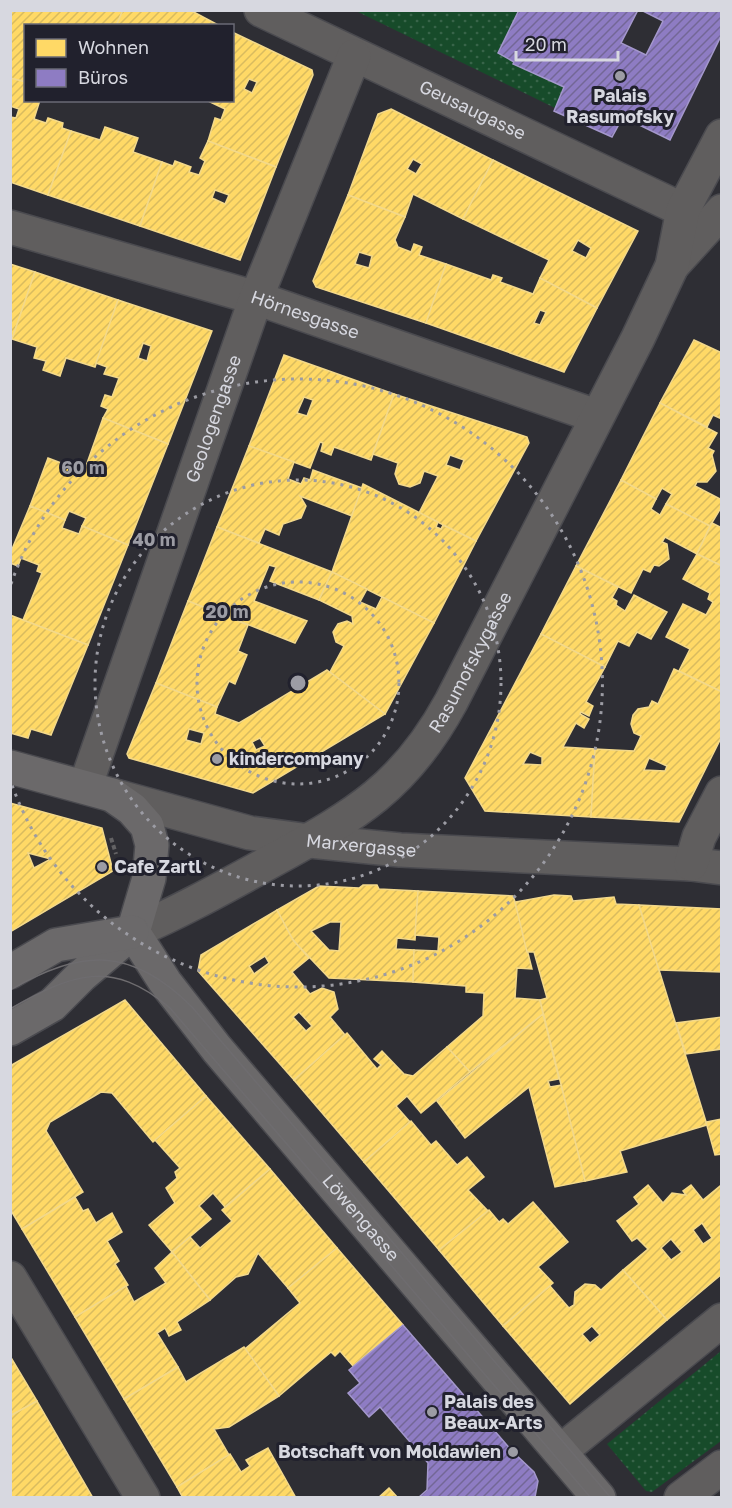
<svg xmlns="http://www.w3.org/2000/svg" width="732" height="1508" viewBox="0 0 732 1508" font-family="'Golos Text',sans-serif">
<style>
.green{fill:url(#green-dots)}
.homes{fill:url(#homes-hatch);stroke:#f3d98b;stroke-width:1.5;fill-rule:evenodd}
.offices{fill:url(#offices-hatch);stroke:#a498cc;stroke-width:1.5}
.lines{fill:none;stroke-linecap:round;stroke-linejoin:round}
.street-casing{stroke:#4a4a4f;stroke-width:36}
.secondary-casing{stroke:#4a4a4f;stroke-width:36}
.path{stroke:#636264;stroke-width:4;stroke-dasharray:4.5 3;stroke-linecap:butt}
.street{stroke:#605e5e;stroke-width:33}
.secondary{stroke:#6b696a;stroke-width:33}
.tram{stroke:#6e6c6f;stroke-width:1.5}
.ring{fill:none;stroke:#9c9ca4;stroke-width:3;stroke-dasharray:3 6}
.poi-dot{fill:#9c9ca4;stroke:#21212d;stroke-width:2}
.labels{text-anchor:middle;stroke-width:6;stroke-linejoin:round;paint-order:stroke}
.poi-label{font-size:18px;font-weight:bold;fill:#d7d8e0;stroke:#21212d;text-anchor:start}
.street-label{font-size:18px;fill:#d7d8e0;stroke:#21212d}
.centre{fill:#9c9ca4;stroke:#21212d;stroke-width:3}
.ring-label{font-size:18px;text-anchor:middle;font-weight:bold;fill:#9c9ca4;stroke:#21212d;stroke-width:6;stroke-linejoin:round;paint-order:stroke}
</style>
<defs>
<pattern id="green-dots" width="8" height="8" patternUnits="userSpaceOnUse" patternTransform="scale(1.5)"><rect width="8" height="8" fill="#174b2a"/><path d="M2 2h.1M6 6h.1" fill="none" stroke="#386449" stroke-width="1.8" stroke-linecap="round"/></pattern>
<pattern id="homes-hatch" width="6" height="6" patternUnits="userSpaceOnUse" patternTransform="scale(1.5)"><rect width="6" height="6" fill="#ffd966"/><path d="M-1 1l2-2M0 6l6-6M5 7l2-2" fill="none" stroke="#d9bb5f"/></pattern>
<pattern id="offices-hatch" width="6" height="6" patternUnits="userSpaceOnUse" patternTransform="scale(1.5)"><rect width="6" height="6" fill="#8e7cc3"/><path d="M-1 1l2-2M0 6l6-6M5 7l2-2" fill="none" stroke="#736796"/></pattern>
</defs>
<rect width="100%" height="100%" fill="#2e2e34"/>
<g class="green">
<path d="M 356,11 L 519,11 L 499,53 L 514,62 L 514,64 L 564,87 L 555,108 Z"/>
<path d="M 721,1351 L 721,1441 L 652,1492 L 646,1491 L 607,1444 Z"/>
</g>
<g class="homes">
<path d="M 10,10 L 123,10 L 116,26 L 26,26 L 26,82 L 10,78 Z"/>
<path d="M 123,10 L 190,10 L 220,26 L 116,26 Z"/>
<path d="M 232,32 L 312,70 L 313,75 L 276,167 L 208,141 L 215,118 L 221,120 L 225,109 L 206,100 L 232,100 ZM 249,79 L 257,82 L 252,93 L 244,89 Z"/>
<path d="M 10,78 L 26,82 L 26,100 L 40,100 L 34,119 L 46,123 L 48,118 L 63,123 L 62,128 L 71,131 L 48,195 L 10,182 L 10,117 L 16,118 L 19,109 L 10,106 Z"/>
<path d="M 391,109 L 493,160 L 463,219 L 413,194 L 405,217 L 348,195 L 378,114 ZM 413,159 L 422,164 L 416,174 L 407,169 Z"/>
<path d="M 105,127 L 138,138 L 133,152 L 162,162 L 140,226 L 48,195 L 71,131 L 100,140 Z"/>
<path d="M 208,141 L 276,167 L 240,260 L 140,226 L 162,162 L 173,166 L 175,161 L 191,167 L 189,172 L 199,175 L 205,161 L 200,158 ZM 215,190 L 229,195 L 225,204 L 212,198 Z"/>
<path d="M 493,160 L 638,231 L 597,308 L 540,278 L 549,260 L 463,219 ZM 578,240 L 591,248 L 586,258 L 572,251 Z"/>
<path d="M 348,195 L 405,217 L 395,240 L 398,247 L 411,252 L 414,244 L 422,247 L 419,255 L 446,264 L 426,323 L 316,287 L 313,281 ZM 359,252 L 372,256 L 369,268 L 355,264 Z"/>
<path d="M 10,264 L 35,272 L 13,336 L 10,336 Z"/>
<path d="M 446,264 L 491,280 L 493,275 L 502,278 L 500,282 L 533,294 L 540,278 L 597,308 L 564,372 L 426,323 ZM 540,310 L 546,312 L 540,325 L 534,323 Z"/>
<path d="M 35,272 L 118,300 L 95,367 L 66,358 L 60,376 L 43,370 L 46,361 L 34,358 L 37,347 L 12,339 Z"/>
<path d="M 118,300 L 212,331 L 168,444 L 103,418 L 108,409 L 101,406 L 105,395 L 112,397 L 119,378 L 104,374 L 107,367 L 96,363 ZM 143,343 L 151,346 L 147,361 L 138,358 Z"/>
<path d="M 694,340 L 722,353 L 722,419 L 713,415 L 707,427 L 660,403 Z"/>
<path d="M 284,355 L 394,394 L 371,460 L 334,447 L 331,455 L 321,451 L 323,443 L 320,442 L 310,468 L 249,446 ZM 304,397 L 313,400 L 307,416 L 297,413 Z"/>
<path d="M 394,394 L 527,437 L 529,443 L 476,541 L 419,513 L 438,476 L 424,471 L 420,483 L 410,487 L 399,484 L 395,474 L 398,463 L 373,454 ZM 450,455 L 464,460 L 460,470 L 446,465 Z"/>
<path d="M 660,403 L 717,433 L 708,448 L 714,451 L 712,455 L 716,471 L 707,482 L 697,482 L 695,486 L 722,500 L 722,506 L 710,526 L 666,504 L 672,494 L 662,488 L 656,499 L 621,480 Z"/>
<path d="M 103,418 L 168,444 L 128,545 L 82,526 L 86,518 L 69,511 L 65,520 L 30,506 L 48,458 L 77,469 L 79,464 L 86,466 Z"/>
<path d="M 249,446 L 294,462 L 288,479 L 301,484 L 304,478 L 310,480 L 313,470 L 362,488 L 352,516 L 300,496 L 306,506 L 301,518 L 283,524 L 279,535 L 265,529 L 259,543 L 217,527 Z"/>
<path d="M 621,480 L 656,499 L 651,509 L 660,515 L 666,504 L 710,526 L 697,554 L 665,537 L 662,542 L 667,544 L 669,559 L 659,566 L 654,565 L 650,572 L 643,569 L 631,593 L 576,566 Z"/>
<path d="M 363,484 L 438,522 L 436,527 L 441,529 L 443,525 L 476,541 L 434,623 L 332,572 Z"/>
<path d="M 30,506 L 65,520 L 62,528 L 79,534 L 82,526 L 128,545 L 88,645 L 23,620 L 42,573 L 37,571 L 39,565 L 21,558 L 18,566 L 10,563 L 10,554 Z"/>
<path d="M 712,523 L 722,528 L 722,566 L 697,554 Z"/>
<path d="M 217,527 L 332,572 L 319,600 L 270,581 L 276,567 L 269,565 L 254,601 L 307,621 L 295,643 L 188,601 Z"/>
<path d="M 697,554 L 722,566 L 722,692 L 679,671 L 690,649 L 666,637 L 683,604 L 706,615 L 713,602 L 708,599 L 710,593 L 683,579 Z"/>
<path d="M 576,566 L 618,587 L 612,598 L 617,601 L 616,605 L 625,611 L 634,595 L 667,612 L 651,639 L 637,632 L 629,646 L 618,641 L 605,667 L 541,634 Z"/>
<path d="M 332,572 L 367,589 L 360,602 L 376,609 L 382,597 L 434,623 L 385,714 L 330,672 L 344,646 L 336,642 L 333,632 L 338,624 L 347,621 L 353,624 L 352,616 L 319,600 Z"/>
<path d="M 188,601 L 248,625 L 238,651 L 247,655 L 235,684 L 229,681 L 217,707 L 156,683 Z"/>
<path d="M 10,615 L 88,645 L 51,735 L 31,729 L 28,738 L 10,733 Z"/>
<path d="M 541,634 L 605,667 L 586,702 L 593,706 L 589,716 L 581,712 L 580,714 L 589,719 L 584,728 L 576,723 L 563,747 L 595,749 L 591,817 L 485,811 L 465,778 ZM 530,752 L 542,757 L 542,765 L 523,764 Z"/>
<path d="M 674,669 L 722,692 L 722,736 L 679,822 L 591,817 L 595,749 L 634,751 L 641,736 L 634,733 L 631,724 L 633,715 L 638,709 L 649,707 L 652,701 L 658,704 ZM 649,758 L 667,766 L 665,771 L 644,770 Z"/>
<path d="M 327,670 L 385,714 L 253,793 L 129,758 L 127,754 L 156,683 L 217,707 L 215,714 L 239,723 ZM 189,729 L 204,733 L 201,744 L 186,740 ZM 260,738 L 265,746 L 256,750 L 252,742 Z"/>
<path d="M 10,803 L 102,828 L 113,871 L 10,932 ZM 28,853 L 51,859 L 34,868 Z"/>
<path d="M 363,885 L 377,885 L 379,889 L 418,891 L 415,940 L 397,938 L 396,949 L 414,950 L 413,982 L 329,978 L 293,940 L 277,910 L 319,886 L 359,888 ZM 330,922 L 341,922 L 339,951 L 329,950 L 311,931 Z"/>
<path d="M 418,891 L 513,896 L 515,902 L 532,969 L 517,968 L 515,998 L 540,1000 L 543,1014 L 470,1072 L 447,1047 L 483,1016 L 484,993 L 466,992 L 466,986 L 413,982 L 414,950 L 438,951 L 439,937 L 415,935 Z"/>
<path d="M 554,895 L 571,896 L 573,901 L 614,897 L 616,904 L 639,905 L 707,1125 L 620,1151 L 627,1172 L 585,1181 L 540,1000 L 547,998 L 534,952 L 527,952 L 515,902 Z"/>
<path d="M 639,905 L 722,909 L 722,972 L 659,970 Z"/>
<path d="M 277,910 L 293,940 L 309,958 L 292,972 L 310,994 L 322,988 L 334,992 L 338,1009 L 330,1017 L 345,1035 L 294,1080 L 198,971 L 201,955 ZM 265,956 L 269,963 L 254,974 L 249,966 ZM 299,1012 L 312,1026 L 306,1031 L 293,1017 Z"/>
<path d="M 125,1000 L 206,1096 L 153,1142 L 112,1093 L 101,1092 L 50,1122 L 46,1131 L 83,1192 L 22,1229 L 10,1209 L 10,1066 Z"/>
<path d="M 543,1014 L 559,1079 L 548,1081 L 550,1087 L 561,1085 L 585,1181 L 555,1187 L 529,1087 L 465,1138 L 437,1101 Z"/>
<path d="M 722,1017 L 722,1049 L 686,1054 L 676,1023 Z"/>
<path d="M 347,1033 L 377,1069 L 381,1065 L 374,1059 L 382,1051 L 404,1074 L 413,1076 L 447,1047 L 470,1072 L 421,1113 L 407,1096 L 396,1106 L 410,1122 L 364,1162 L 294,1080 Z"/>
<path d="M 206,1096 L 270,1169 L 225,1207 L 213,1193 L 199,1206 L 211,1219 L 172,1252 L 149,1225 L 175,1203 L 166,1188 L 177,1178 L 175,1172 L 180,1168 L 155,1140 Z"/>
<path d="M 722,1119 L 722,1154 L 715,1155 L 706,1122 Z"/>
<path d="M 411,1121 L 431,1145 L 436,1141 L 457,1165 L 467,1157 L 484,1177 L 468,1190 L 488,1211 L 439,1250 L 364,1162 Z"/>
<path d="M 270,1169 L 337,1248 L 288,1288 L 258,1253 L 248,1274 L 236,1277 L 210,1300 L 172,1252 L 190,1237 L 200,1248 L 232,1221 L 222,1210 Z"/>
<path d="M 648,1185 L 663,1203 L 672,1193 L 686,1195 L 683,1191 L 691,1185 L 703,1200 L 720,1186 L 722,1188 L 722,1274 L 667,1320 L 623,1270 L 648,1249 L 637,1238 L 632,1241 L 617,1221 L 639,1204 L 634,1197 ZM 702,1223 L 712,1238 L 703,1244 L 693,1230 ZM 671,1239 L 682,1252 L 671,1260 L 661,1248 Z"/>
<path d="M 75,1197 L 83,1211 L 88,1209 L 96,1223 L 112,1213 L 122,1232 L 107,1241 L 119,1261 L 115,1264 L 128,1285 L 75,1317 L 22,1229 Z"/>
<path d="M 533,1202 L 568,1242 L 538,1267 L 553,1283 L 503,1326 L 439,1250 L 489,1210 L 499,1222 L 503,1219 L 508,1224 Z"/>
<path d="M 337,1248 L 403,1325 L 353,1366 L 340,1351 L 335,1356 L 331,1352 L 279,1396 L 245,1349 L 300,1303 L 288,1288 Z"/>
<path d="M 172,1252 L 210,1300 L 177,1322 L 181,1330 L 169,1336 L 165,1328 L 157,1333 L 178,1367 L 124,1399 L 75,1317 L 126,1286 L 134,1302 L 166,1283 L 155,1268 Z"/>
<path d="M 623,1270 L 667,1320 L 570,1404 L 503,1326 L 550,1286 L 569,1308 L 574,1305 L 575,1292 L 585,1284 L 595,1285 L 601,1290 ZM 592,1326 L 600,1335 L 590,1343 L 582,1334 Z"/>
<path d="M 244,1347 L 279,1396 L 229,1427 L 214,1429 L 229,1455 L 177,1487 L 124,1399 L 178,1367 L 186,1382 Z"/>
<path d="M 10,1356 L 37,1401 L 10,1416 Z"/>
<path d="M 37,1401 L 93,1498 L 10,1498 L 10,1416 Z"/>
<path d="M 268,1448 L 296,1498 L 183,1498 L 177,1487 L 230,1454 L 241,1472 L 250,1466 L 246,1460 Z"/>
<path d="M 389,1488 L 398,1498 L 378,1498 Z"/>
</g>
<g class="offices">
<path d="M 519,10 L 638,10 L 621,43 L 646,55 L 663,21 L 641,10 L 722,10 L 722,34 L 670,140 L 623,117 L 612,137 L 554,111 L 564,87 L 513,64 L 514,62 L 498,53 Z"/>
<path d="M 403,1325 L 513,1452 L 534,1472 L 538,1481 L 535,1497 L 418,1498 L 427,1490 L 428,1463 L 380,1407 L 369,1417 L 348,1393 L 360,1383 L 349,1370 Z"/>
</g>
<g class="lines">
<defs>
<g id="street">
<path id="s1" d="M 261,10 L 683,210"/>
<path id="s2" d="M 10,227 L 256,298 L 596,416"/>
<path d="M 672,266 L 722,211"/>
<path id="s3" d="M 85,787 L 256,298 L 354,56"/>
<path id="s4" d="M 112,795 L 250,833 L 310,841 L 400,850 L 691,864 L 722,868"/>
<path d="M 691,864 L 699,837 L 722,793"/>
<path id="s5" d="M 133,932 C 177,913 217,891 259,868 C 347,819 401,794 451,702 L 638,338 L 672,266 L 683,210 L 722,136"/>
<path d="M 10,1278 L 143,1498"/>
<path d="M 561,1451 L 722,1320"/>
<path d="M 681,1498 L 722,1467"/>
</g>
<g id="secondary">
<path d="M 10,767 L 112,795 L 132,809 L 147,826 L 152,845 L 149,878 L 133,932 L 81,976 L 52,1005 L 10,1029"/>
<path id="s6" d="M 133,932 L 165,982 L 217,1049 L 599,1498"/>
<path d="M 10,972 L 56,945 L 132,932"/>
</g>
</defs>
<use href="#street" class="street-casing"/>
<use href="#secondary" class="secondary-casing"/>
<path class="path" d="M 111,838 L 116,854"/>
<use href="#street" class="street"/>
<use href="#secondary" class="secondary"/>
<g class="tram">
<path d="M 10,990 C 82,949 131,946 192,1007 L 611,1498"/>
<path d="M 10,1009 C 72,974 111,958 170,1008 L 591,1498"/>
</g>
</g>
<g class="ring">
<circle cx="298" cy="683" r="101"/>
<circle cx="298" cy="683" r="203"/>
<path d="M11 584A304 304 0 1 1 11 782"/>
</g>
<g class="poi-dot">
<circle cx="620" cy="76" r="6"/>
<circle cx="217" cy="759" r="6"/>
<circle cx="102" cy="867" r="6"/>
<circle cx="432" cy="1412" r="6"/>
<circle cx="513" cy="1452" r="6"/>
</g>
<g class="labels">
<g class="poi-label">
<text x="620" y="102" text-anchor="middle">Palais<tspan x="620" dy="21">Rasumofsky</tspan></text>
<text x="229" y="765">kindercompany</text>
<text x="114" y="873">Cafe Zartl</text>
<text x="444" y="1408">Palais des<tspan x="444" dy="21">Beaux-Arts</tspan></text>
<text x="501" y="1458" text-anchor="end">Botschaft von Moldawien</text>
</g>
<g class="street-label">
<text dy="6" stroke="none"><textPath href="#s1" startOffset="234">Geusaugasse</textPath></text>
<text dy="6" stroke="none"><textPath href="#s2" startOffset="308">Hörnesgasse</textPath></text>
<text dy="6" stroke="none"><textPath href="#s3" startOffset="390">Geologengasse</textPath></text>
<text dy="6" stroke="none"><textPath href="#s5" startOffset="444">Rasumofskygasse</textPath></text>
<text dy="6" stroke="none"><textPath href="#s4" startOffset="255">Marxergasse</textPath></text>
<text dy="6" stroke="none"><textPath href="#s6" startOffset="366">Löwengasse</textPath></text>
</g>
</g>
<circle cx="298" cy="683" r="9" class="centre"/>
<g class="ring-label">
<text x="83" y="474">60 m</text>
<text x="154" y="546">40 m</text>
<text x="227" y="618">20 m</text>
</g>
<rect width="732" height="1508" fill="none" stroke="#d7d8e0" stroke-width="24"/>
<rect x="24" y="24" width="210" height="78" fill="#21212d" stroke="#6a6a75" stroke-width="1.5"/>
<rect x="36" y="39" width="30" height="18" fill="#ffd966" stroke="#6a6a75" stroke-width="1.5"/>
<text x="78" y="54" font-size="18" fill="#d7d8e0">Wohnen</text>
<rect x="36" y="69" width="30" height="18" fill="#8e7cc3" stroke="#6a6a75" stroke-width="1.5"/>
<text x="78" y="84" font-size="18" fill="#d7d8e0">Büros</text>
<path d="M516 51v9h102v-9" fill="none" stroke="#d7d8e0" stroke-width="3"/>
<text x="525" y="51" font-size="18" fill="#d7d8e0" stroke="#21212d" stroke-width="4.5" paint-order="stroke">20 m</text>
</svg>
